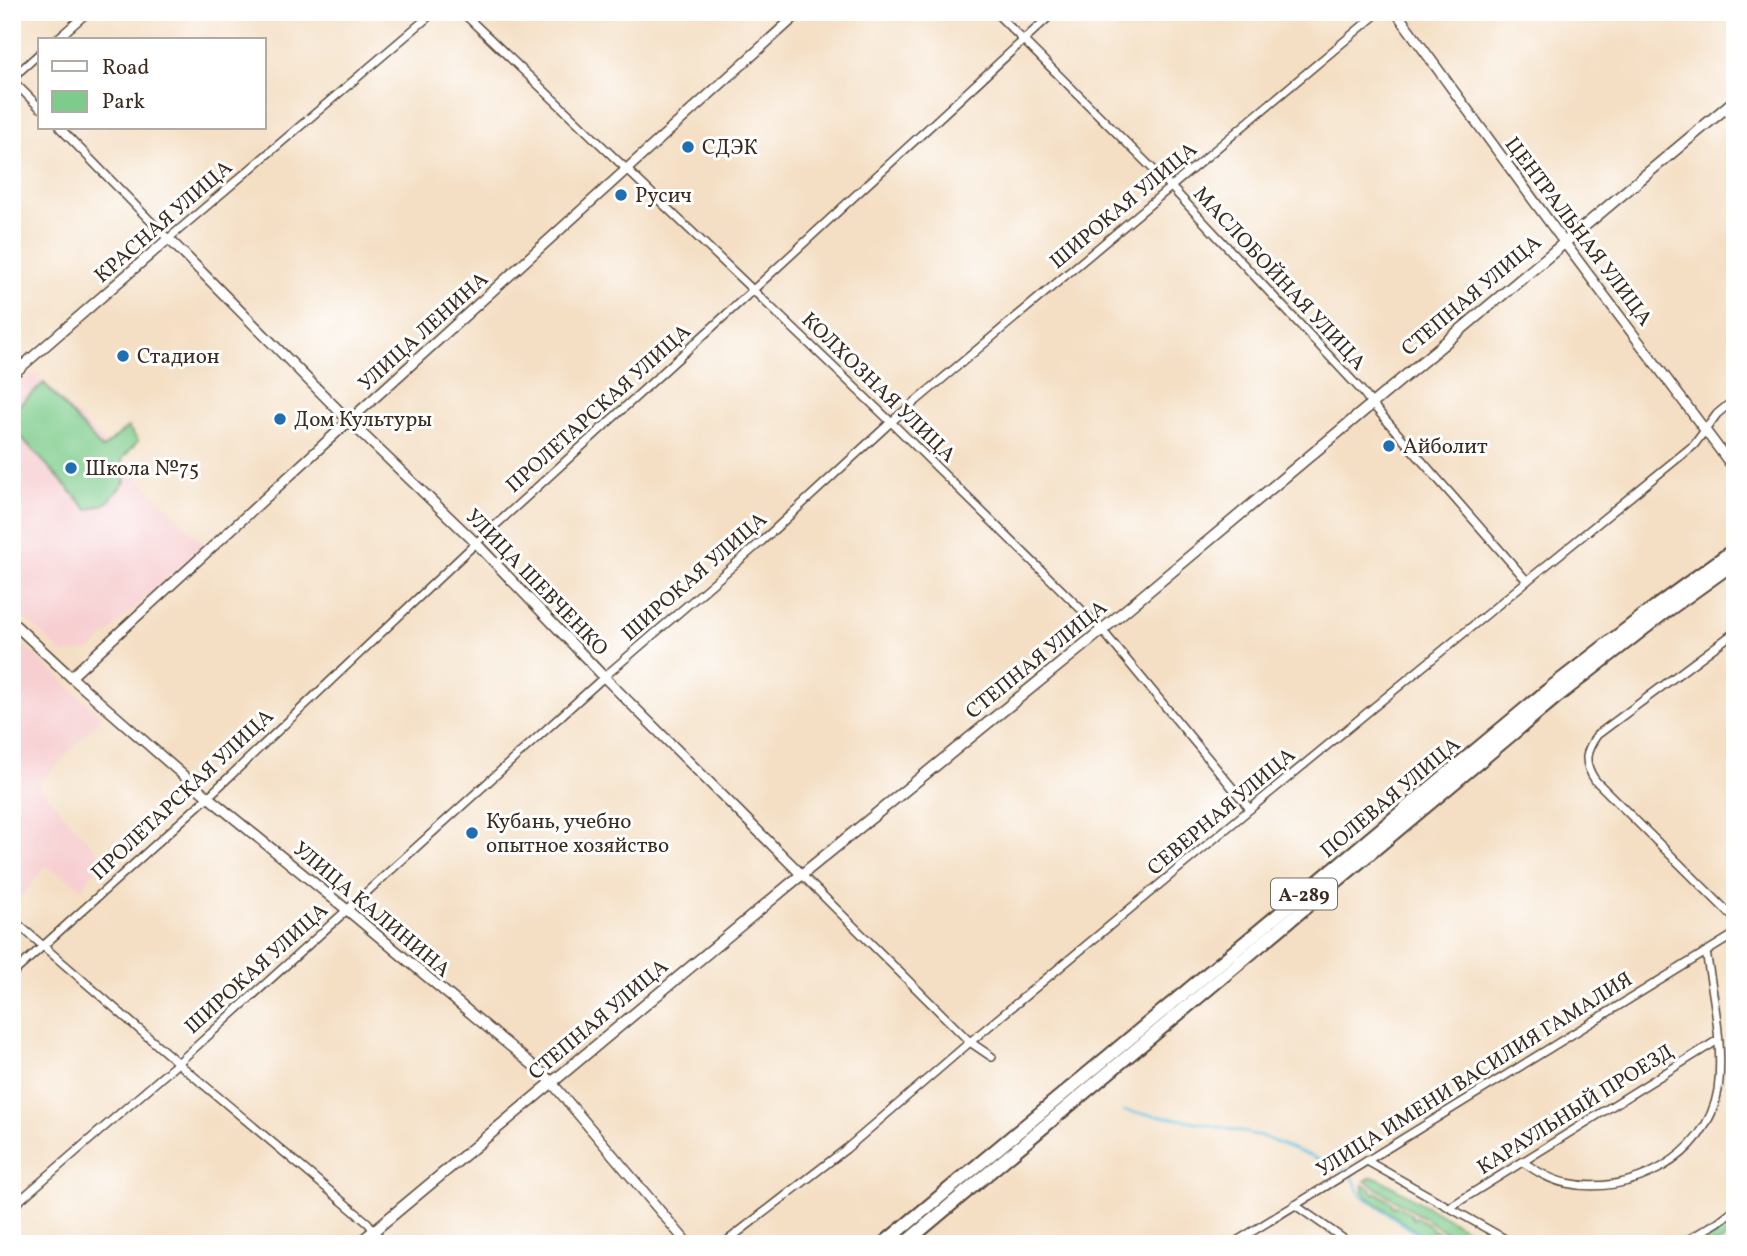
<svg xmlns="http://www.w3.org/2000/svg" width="1747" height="1256" viewBox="0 0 1747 1256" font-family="Vollkorn,serif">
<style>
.built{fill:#f7cfd1}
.green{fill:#7ecc8c;stroke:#5c7b55;stroke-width:2}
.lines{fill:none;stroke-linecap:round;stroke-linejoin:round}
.stream{stroke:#60bfde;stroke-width:2.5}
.minor-casing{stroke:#574537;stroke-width:10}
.tertiary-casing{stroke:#574537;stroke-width:12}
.secondary-casing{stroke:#574537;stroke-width:13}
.trunk-casing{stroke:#574537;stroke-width:16}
.minor{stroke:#fff;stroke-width:7}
.tertiary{stroke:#fff;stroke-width:9}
.secondary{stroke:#fff;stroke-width:10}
.trunk{stroke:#fff;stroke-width:12}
.poi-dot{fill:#1f6fb2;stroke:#fff;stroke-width:2.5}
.labels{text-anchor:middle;stroke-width:6;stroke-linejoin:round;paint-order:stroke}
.shield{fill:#fff;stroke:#766a62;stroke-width:2}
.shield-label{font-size:19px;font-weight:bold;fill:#3b2a1e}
.poi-label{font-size:21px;fill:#3b2a1e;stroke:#fff;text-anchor:start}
.street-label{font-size:21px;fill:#3b2a1e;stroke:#fff}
</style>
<rect width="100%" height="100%" fill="#fff"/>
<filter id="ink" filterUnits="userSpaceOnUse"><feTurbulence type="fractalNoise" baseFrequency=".0143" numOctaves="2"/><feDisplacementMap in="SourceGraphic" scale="14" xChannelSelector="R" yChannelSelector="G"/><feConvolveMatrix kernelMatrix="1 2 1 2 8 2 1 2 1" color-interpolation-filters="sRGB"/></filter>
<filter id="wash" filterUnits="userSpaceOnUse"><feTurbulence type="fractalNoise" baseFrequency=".00686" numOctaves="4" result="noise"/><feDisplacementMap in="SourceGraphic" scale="28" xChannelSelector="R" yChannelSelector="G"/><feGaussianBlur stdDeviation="1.57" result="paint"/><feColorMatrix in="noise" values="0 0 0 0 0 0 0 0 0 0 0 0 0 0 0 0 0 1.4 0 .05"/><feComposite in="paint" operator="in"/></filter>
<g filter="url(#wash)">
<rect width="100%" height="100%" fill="#f4dfc4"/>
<g class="built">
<path d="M 35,372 L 204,544 L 90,650 L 64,654 L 12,606 L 12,392 Z"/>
<path d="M 12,634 L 102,717 L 38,785 L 104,859 L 82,888 L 46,866 L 19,900 L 12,894 Z"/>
</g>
<g class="green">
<path d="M 44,383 L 102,449 L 128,427 L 138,441 L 122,459 L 125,482 L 107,503 L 88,510 L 12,427 L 12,411 Z"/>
<path d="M 1371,1177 L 1378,1178 L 1492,1244 L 1466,1244 L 1365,1181 Z"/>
<path d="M 1363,1185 L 1372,1190 L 1372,1192 L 1374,1194 L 1376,1192 L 1392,1203 L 1392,1205 L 1394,1207 L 1396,1205 L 1412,1215 L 1412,1217 L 1414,1219 L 1416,1217 L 1433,1228 L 1432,1230 L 1435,1232 L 1436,1230 L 1453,1241 L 1452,1242 L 1454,1244 L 1434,1244 L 1367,1197 L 1363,1191 Z"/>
<path d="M 1735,1219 L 1735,1233 L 1717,1244 L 1700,1244 L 1728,1226 Z"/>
</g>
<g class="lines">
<g class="stream">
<path d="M 1124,1111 L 1191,1121 L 1261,1136 L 1346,1170"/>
<path d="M 1351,1174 L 1361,1195 L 1432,1244"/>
</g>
</g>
</g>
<g filter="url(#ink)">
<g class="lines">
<defs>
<g id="minor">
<path d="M 462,12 L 891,422 L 1102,630 L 1250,809"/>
<path d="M 995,12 L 1172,188 L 1362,391 L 1372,404 L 1527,581"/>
<path d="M 56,40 L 88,12"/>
<path d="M 12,78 L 40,53"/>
<path d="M 12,80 L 40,108"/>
<path d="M 60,128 L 168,239 L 434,12"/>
<path d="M 1735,632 L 1597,735 C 1585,752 1583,762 1595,780 L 1735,919"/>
<path d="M 802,875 L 970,1042 L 992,1057"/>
<path d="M 12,919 L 178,1063 L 368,1223 L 384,1244"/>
<path d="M 12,974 L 208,797 L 476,543 L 753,290 L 1054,12"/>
<path d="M 1367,1161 L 1514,1244"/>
<path d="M 1523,1162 C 1536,1171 1550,1180 1566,1183 C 1629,1197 1707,1158 1718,1090 C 1724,1048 1713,994 1706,952"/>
<path d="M 1295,1205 L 1351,1244"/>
<path d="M 12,1207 L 178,1063 L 604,677 L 762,541 L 891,422 L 1379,12"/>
<path d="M 1450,1207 L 1718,1040"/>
<path d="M 723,1244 L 846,1149 L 970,1042 L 1250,809 L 1527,581 L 1694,445 L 1717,414 L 1735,399"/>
<path d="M 1232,1244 L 1735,934"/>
<path d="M 1681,1244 L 1718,1222 L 1735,1209"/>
</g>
<g id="tertiary">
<path d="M 1396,12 L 1564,242 L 1735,470"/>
<path d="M 12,375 L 168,239 L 172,242 L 349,421 L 476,543 L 604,677 L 802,875"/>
<path d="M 12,622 L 71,677 L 208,797 L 346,909 L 547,1077 L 688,1244"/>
<path d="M 71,677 L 349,421 L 800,12"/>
</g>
<path id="secondary" d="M 358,1244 L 789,885 L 1102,630 L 1735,100"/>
<g id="trunk">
<path d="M 883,1244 L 1548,690 L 1655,607 L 1735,549"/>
<path d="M 904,1244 L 1555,698 L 1661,615 L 1735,562"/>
</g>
</defs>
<use href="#minor" class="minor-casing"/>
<use href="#tertiary" class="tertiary-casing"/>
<use href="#secondary" class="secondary-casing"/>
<use href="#trunk" class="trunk-casing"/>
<use href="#minor" class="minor"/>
<use href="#tertiary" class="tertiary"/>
<use href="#secondary" class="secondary"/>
<use href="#trunk" class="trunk"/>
</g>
</g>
<g class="poi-dot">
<circle cx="688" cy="147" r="7"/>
<circle cx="621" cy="195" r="7"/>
<circle cx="123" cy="356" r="7"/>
<circle cx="280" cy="419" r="7"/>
<circle cx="1389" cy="446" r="7"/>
<circle cx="71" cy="468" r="7"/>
<circle cx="472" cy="833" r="7"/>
</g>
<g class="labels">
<rect class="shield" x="1271" y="878.5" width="66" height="31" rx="5"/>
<g class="shield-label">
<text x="1304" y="901">А-289</text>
</g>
<g class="poi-label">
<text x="702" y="154">СДЭК</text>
<text x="635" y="202">Русич</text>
<text x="137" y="363">Стадион</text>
<text x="294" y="426">Дом Культуры</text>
<text x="1403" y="453">Айболит</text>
<text x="85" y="475">Школа №75</text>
<text x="486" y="828">Кубань, учебно<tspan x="486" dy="24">опытное хозяйство</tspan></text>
</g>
<g class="street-label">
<text transform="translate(1123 205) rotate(-40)" y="7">ШИРОКАЯ УЛИЦА</text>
<text transform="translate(163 221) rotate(-41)" y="7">КРАСНАЯ УЛИЦА</text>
<text transform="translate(1579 231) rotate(53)" y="7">ЦЕНТРАЛЬНАЯ УЛИЦА</text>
<text transform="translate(1280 278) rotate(47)" y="7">МАСЛОБОЙНАЯ УЛИЦА</text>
<text transform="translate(1471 295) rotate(-40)" y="7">СТЕПНАЯ УЛИЦА</text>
<text transform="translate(423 331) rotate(-42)" y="7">УЛИЦА ЛЕНИНА</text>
<text transform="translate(879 387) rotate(44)" y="7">КОЛХОЗНАЯ УЛИЦА</text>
<text transform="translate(598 408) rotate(-42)" y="7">ПРОЛЕТАРСКАЯ УЛИЦА</text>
<text transform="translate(694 576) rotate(-41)" y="7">ШИРОКАЯ УЛИЦА</text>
<text transform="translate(537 582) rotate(46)" y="7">УЛИЦА ШЕВЧЕНКО</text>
<text transform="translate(1036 659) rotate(-39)" y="7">СТЕПНАЯ УЛИЦА</text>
<text transform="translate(182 794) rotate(-43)" y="7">ПРОЛЕТАРСКАЯ УЛИЦА</text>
<text transform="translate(1390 797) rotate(-40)" y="7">ПОЛЕВАЯ УЛИЦА</text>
<text transform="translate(1221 811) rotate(-40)" y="7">СЕВЕРНАЯ УЛИЦА</text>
<text transform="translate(372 909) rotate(40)" y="7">УЛИЦА КАЛИНИНА</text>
<text transform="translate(256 968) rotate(-42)" y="7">ШИРОКАЯ УЛИЦА</text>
<text transform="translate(598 1019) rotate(-40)" y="7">СТЕПНАЯ УЛИЦА</text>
<text transform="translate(1474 1074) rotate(-32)" y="7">УЛИЦА ИМЕНИ ВАСИЛИЯ ГАМАЛИЯ</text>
<text transform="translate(1575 1109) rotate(-32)" y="7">КАРАУЛЬНЫЙ ПРОЕЗД</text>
</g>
</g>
<rect width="1747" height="1256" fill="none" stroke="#fff" stroke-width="42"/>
<rect x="38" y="38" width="228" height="91" fill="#ffffff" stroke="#b1aaa5" stroke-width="2"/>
<rect x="52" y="61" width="35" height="10" fill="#ffffff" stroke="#b1aaa5" stroke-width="2"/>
<text x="102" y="74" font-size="21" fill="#3b2a1e">Road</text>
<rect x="52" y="91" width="35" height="21" fill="#7ecc8c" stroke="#b1aaa5" stroke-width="2"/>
<text x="102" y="108" font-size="21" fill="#3b2a1e">Park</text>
</svg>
